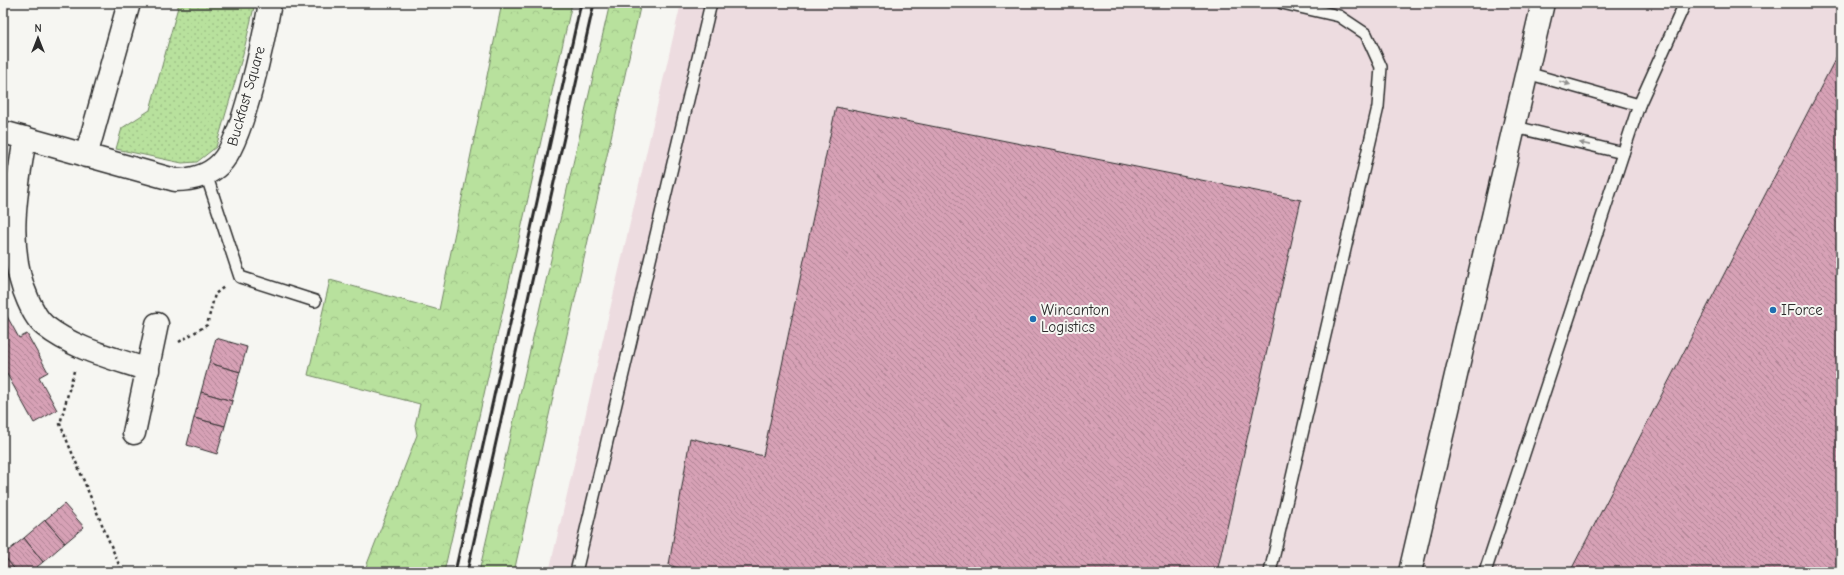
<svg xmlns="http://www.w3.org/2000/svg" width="1844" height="575" viewBox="0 0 1844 575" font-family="'Comic Neue',sans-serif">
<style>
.built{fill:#eddce0}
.grass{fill:url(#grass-dots);stroke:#728664}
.forest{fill:url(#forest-crowns);stroke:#728664}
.building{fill:url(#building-back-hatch);stroke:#2b2b2b}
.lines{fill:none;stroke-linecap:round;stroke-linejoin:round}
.service-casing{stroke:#2b2b2b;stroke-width:14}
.minor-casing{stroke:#2b2b2b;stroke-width:25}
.path{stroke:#2b2b2b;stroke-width:2.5;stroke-dasharray:3 3;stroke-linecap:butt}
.service{stroke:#f6f6f2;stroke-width:11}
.minor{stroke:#f6f6f2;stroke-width:22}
.rail{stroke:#2b2b2b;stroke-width:3}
.oneway{fill:#90908e}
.poi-dot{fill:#1f6fb2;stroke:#f6f6f2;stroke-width:1.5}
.labels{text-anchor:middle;stroke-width:4;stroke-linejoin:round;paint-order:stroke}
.street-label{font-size:15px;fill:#2b2b2b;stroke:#f6f6f2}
.poi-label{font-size:15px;fill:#2b2b2b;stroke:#f6f6f2;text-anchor:start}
</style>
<defs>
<pattern id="grass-dots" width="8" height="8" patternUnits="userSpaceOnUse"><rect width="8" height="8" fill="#b8e19d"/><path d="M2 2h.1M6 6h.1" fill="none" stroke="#9ec187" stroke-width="1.8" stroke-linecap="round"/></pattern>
<pattern id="forest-crowns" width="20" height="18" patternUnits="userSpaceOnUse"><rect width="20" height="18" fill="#b8e19d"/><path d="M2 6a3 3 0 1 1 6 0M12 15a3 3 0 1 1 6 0" fill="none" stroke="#9ec187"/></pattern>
<pattern id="building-back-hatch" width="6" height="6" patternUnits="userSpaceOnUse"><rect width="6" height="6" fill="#d7a1b6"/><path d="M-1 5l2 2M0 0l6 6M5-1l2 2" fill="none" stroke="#af8394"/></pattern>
</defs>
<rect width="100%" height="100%" fill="#f6f6f2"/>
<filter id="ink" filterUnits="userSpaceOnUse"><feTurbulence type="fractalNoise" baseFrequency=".025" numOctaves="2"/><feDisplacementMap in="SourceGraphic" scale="8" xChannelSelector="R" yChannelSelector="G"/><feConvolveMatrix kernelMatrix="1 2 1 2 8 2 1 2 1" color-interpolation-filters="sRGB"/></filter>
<g filter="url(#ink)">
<path class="built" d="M 681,3 L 1841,3 L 1841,572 L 549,572 Z"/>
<path class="grass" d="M 179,3 L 255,3 L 242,58 L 216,147 L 197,162 L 182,163 L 116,149 L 122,128 L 150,110 Z"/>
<g class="forest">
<path d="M 502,3 L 572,3 L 444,572 L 364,572 L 417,435 L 415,425 L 420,404 L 308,375 L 330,280 L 439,310 Z"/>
<path d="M 610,3 L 641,3 L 514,572 L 479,572 Z"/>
</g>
<g class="building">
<path d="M 1841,48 L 1841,572 L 1570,572 Z"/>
<path d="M 836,107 L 1301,200 L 1217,572 L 690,572 L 669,565 L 690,438 L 763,456 Z"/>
<path d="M 3,309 L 19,338 L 27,334 L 48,372 L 39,377 L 57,410 L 34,423 L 3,367 Z"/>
<path d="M 216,338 L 247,347 L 240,372 L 209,363 Z"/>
<path d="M 209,363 L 240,372 L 232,401 L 201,392 Z"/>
<path d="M 201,392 L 232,401 L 225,426 L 194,418 Z"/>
<path d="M 194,418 L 225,426 L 217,454 L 187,445 Z"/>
<path d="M 64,504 L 84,527 L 65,543 L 45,520 Z"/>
<path d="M 45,520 L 65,543 L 43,562 L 24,538 Z"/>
<path d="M 24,538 L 43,562 L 31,572 L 17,572 L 3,555 Z"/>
<path d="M 3,555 L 17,572 L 3,572 Z"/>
</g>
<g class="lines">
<defs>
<g id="service">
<path d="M 1527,73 L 1639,105"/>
<path d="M 1515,127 L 1623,153"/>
<path d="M 206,174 L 240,277 L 315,301"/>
<path d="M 576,572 L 711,3"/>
<path d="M 1270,572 L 1378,107 L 1381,67 L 1366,34 L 1339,16 L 1282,3"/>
<path d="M 1485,572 L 1639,105 L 1685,3"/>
</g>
<g id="minor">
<path d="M 3,132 L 175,180 C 192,180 208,176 220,164 C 243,142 264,38 270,3"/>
<path d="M 25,138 C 16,192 5,249 28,300 C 32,309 37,320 45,326 C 74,349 113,358 148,370"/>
<path d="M 86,156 L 129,3"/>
<path d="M 134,433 L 157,324"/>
<path d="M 1410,572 L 1543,3"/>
</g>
</defs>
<use href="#service" class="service-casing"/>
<use href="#minor" class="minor-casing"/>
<g class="path">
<path d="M 179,342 L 207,325 L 215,294 L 224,287"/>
<path d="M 74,371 L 60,424 L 122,572"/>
</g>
<use href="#service" class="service"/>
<use href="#minor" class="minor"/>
<g class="rail">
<path d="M 455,572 L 581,3"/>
<path d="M 467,572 L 594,3"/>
</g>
</g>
<defs><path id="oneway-solid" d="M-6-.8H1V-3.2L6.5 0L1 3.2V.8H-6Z"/></defs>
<g class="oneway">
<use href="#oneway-solid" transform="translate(1565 83) rotate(17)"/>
<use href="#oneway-solid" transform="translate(1585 144) rotate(-167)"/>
</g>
</g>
<g class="poi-dot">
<circle cx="1773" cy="310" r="4"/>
<circle cx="1033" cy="319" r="4"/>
</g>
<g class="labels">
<g class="street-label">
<text transform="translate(246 96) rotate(-74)" y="5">Buckfast Square</text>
</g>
<g class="poi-label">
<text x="1041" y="315">Wincanton<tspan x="1041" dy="17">Logistics</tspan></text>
<text x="1781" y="315">IForce</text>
</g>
</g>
<rect width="1844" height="575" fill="none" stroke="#f6f6f2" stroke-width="16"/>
<rect x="8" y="8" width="1828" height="559" fill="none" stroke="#2b2b2b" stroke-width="1.5" filter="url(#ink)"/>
<g transform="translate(38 38)" stroke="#f6f6f2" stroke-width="3" paint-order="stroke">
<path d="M0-3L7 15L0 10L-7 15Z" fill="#2b2b2b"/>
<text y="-6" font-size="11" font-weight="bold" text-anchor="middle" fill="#2b2b2b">N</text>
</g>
</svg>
